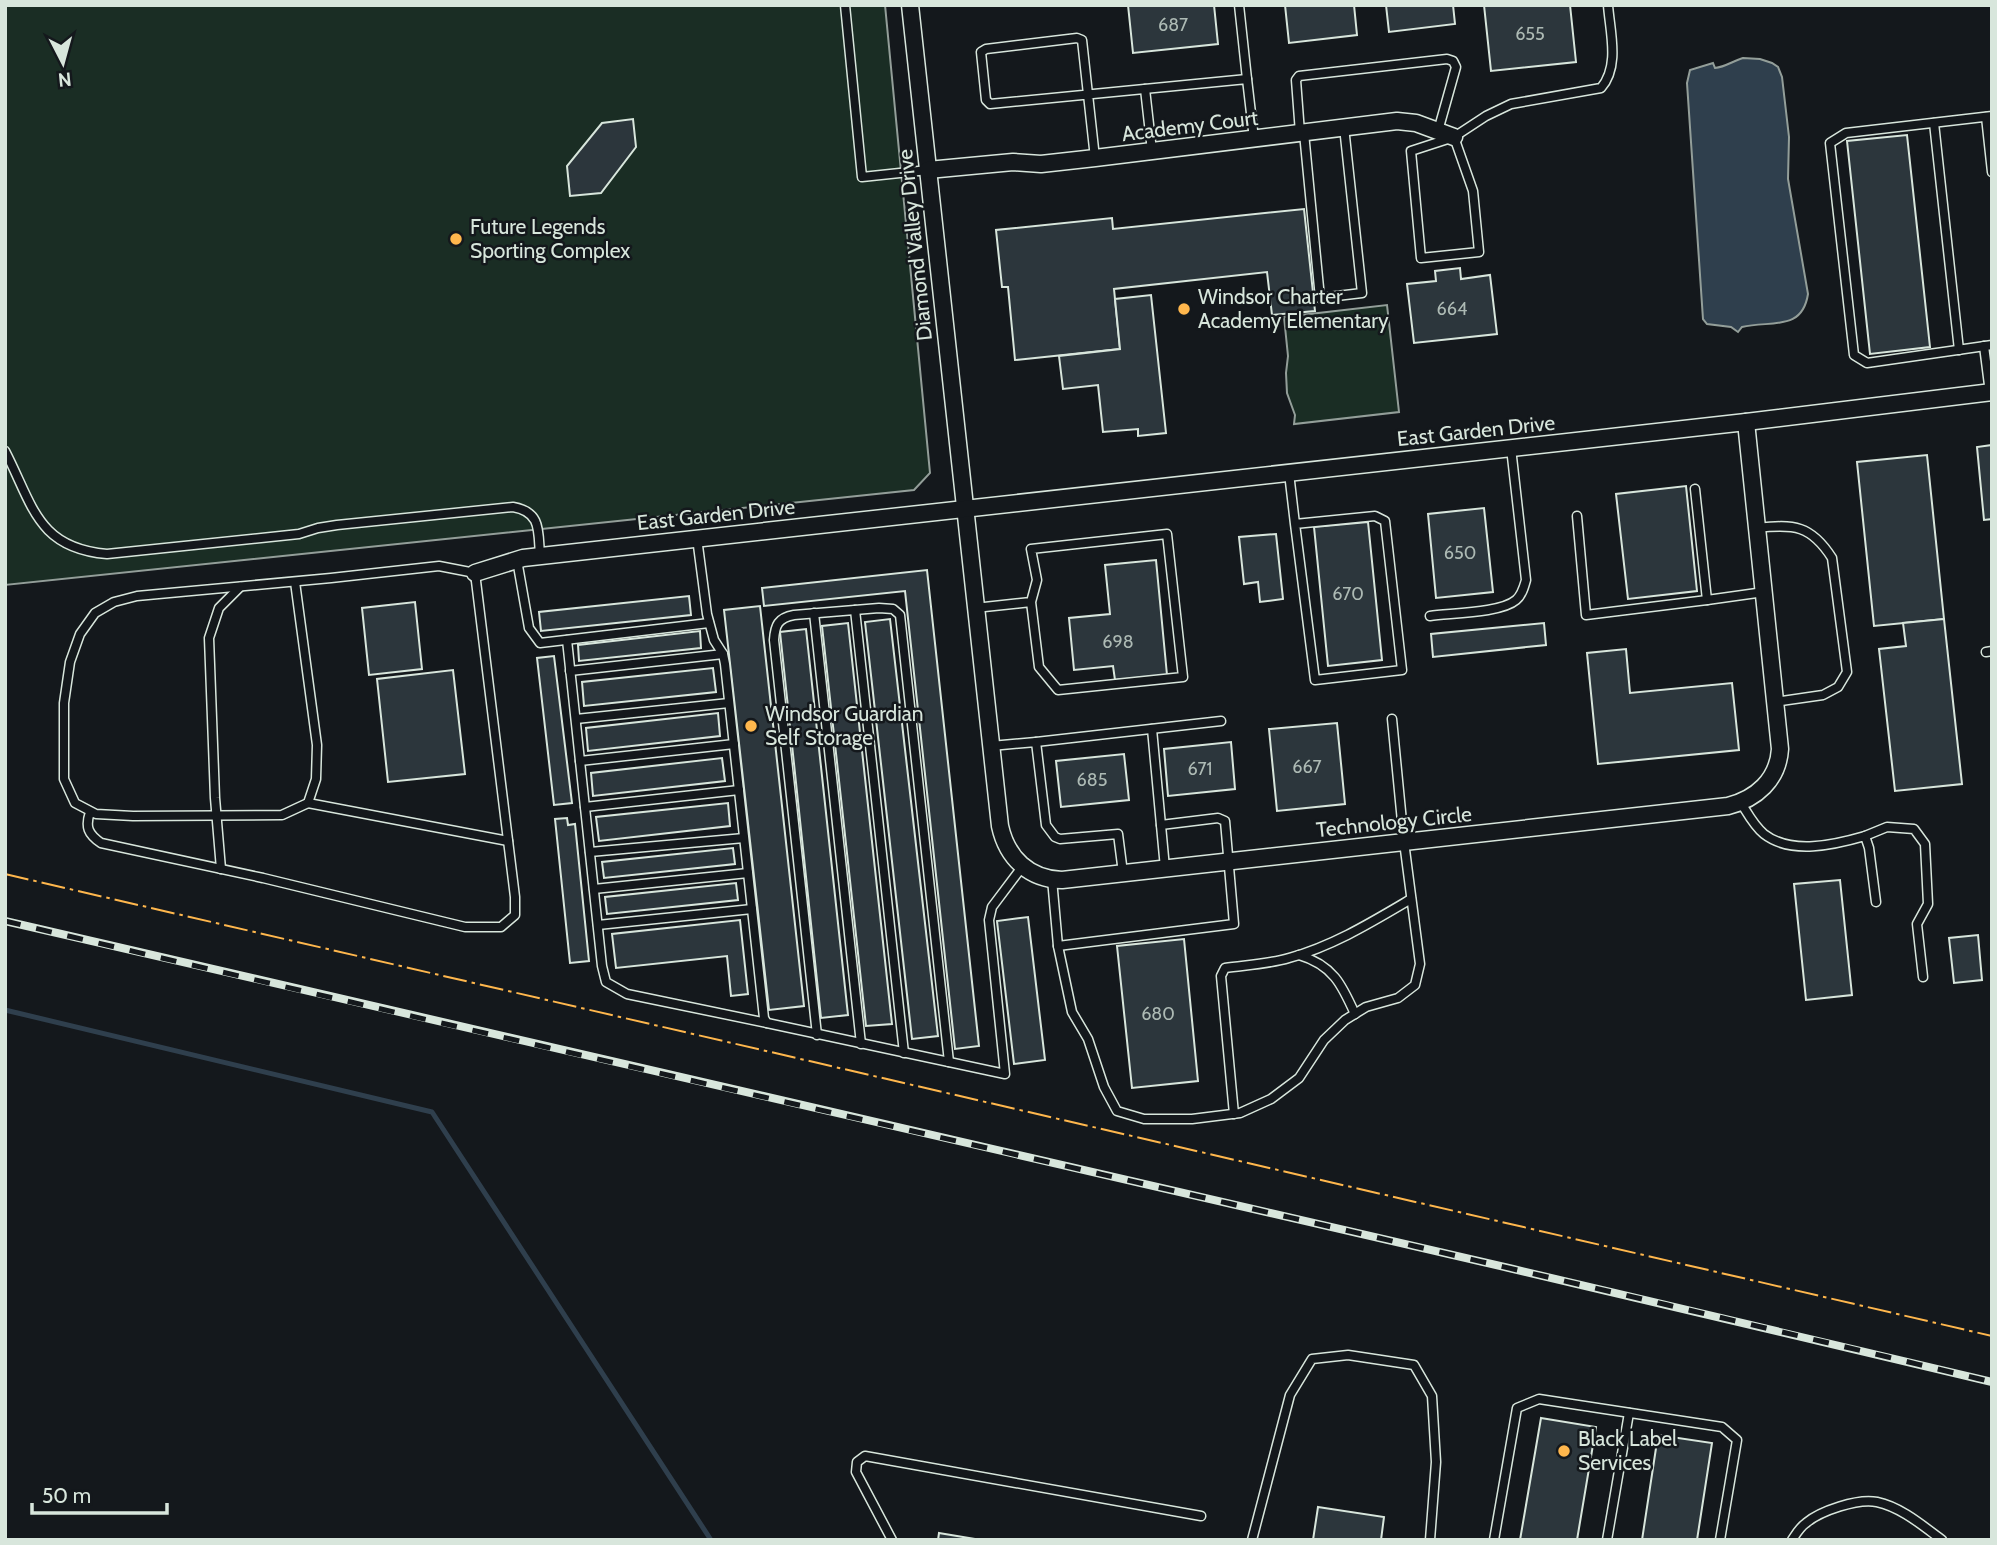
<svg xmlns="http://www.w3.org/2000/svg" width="1997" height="1545" viewBox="0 0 1997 1545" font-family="Cabin,sans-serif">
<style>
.green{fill:#1a2d24;stroke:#939e99;stroke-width:2}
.water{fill:#2f3f4d;stroke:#939e99;stroke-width:2}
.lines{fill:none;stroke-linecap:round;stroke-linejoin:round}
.stream{stroke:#2f3f4d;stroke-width:5}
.building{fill:#2c363c;stroke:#d8e6dc;stroke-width:2}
.service-casing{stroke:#d8e6dc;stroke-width:11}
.minor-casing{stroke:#d8e6dc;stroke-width:19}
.service{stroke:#14181c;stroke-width:8}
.minor{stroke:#14181c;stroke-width:16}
.rail-casing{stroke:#d8e6dc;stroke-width:8}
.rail{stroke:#14181c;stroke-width:5;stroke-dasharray:16;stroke-linecap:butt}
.power{stroke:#ffb74d;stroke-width:2;stroke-dasharray:24 5 3.5 5;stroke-linecap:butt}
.poi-dot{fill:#ffb74d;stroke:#14181c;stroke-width:2.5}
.labels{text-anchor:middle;stroke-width:5;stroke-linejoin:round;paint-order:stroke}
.number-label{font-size:18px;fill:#adbab4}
.street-label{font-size:21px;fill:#d8e6dc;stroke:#14181c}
.poi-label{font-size:21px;fill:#d8e6dc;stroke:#14181c;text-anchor:start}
</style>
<rect width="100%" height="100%" fill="#14181c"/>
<g class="green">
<path d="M 5,5 L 885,5 L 930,473 L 914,490 L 5,585 Z"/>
<path d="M 1387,305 L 1399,412 L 1294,424 L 1295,415 L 1287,393 L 1286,373 L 1288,356 L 1284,317 Z"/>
</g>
<path class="water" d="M 1743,58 L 1760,59 L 1772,63 L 1778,67 L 1782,77 L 1789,137 L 1788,179 L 1808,294 C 1802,332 1771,320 1742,327 L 1738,332 L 1731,327 L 1707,324 L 1703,319 L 1687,83 L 1690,70 L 1713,63 L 1715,68 C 1725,67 1733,61 1743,58 Z"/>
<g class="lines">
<path class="stream" d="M 5,1010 L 432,1112 L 711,1540"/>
</g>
<g class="building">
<path d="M 1128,5 L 1214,5 L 1218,44 L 1133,53 Z"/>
<path d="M 1285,5 L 1354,5 L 1357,35 L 1289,43 Z"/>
<path d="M 1386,5 L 1453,5 L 1455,24 L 1389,32 Z"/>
<path d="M 1484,5 L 1570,5 L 1576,62 L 1491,71 Z"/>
<path d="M 633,119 L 636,147 L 601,193 L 570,196 L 567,166 L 602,123 Z"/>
<path d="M 1907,135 L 1930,347 L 1870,354 L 1847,141 Z"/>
<path d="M 1304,209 L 1315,311 L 1272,315 L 1267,272 L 1114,289 L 1120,349 L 1015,360 L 1008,287 L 1002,287 L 996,230 L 1112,218 L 1113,229 Z"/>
<path d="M 1460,268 L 1461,279 L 1490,275 L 1497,334 L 1414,343 L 1407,284 L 1436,281 L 1435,271 Z"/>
<path d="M 1151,295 L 1166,433 L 1138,436 L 1138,429 L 1103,432 L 1098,385 L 1063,389 L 1059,356 L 1120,349 L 1115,299 Z"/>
<path d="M 1992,445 L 1992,519 L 1984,520 L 1977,447 Z"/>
<path d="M 1927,455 L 1944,619 L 1874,626 L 1857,462 Z"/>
<path d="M 1686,486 L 1697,591 L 1628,599 L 1616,494 Z"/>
<path d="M 1484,508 L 1493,592 L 1436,598 L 1428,514 Z"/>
<path d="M 1368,522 L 1382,660 L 1328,666 L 1314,527 Z"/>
<path d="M 1276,534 L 1283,599 L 1260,602 L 1258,582 L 1244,584 L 1239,537 Z"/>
<path d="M 1156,560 L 1167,675 L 1115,680 L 1113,666 L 1074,670 L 1069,618 L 1110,614 L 1105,565 Z"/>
<path d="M 927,570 L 979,1046 L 955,1049 L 905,591 L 764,606 L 762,588 Z"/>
<path d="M 689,596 L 691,615 L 541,631 L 539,612 Z"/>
<path d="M 415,602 L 422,669 L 369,675 L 362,608 Z"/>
<path d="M 760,606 L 804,1006 L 769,1010 L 724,610 Z"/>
<path d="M 890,619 L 938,1036 L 912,1039 L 865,622 Z"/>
<path d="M 1944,619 L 1962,784 L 1895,791 L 1879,649 L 1906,646 L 1903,623 Z"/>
<path d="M 848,623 L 892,1024 L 866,1026 L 822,626 Z"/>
<path d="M 1544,623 L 1546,645 L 1433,657 L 1431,634 Z"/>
<path d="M 806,629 L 848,1015 L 821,1018 L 780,632 Z"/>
<path d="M 700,631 L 701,648 L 579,661 L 578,645 Z"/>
<path d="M 1626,649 L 1630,693 L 1732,683 L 1739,750 L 1598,764 L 1587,653 Z"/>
<path d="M 554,656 L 572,803 L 554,805 L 537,658 Z"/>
<path d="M 713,668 L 716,692 L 584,706 L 582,682 Z"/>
<path d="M 453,670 L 465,774 L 388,782 L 377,679 Z"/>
<path d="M 718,713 L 720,736 L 588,751 L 586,728 Z"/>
<path d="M 1337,723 L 1345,804 L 1277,811 L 1269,729 Z"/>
<path d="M 1231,742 L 1235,789 L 1168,796 L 1164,749 Z"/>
<path d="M 1124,754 L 1129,800 L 1061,807 L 1056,761 Z"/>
<path d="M 722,758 L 725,781 L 593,796 L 591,773 Z"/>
<path d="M 728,803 L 730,826 L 599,841 L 596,817 Z"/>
<path d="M 567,818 L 568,825 L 575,824 L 589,961 L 570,963 L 555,819 Z"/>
<path d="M 733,848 L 735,864 L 604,878 L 602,862 Z"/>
<path d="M 1840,880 L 1852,995 L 1806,1000 L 1794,884 Z"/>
<path d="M 736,883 L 738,900 L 607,914 L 605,897 Z"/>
<path d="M 1028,917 L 1045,1060 L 1014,1064 L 997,921 Z"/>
<path d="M 740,920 L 748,994 L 731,996 L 727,956 L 616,968 L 612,934 Z"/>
<path d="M 1978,935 L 1982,980 L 1954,983 L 1949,938 Z"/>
<path d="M 1184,939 L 1198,1081 L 1132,1088 L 1117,946 Z"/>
<path d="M 1541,1418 L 1596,1427 L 1577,1540 L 1520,1540 Z"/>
<path d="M 1658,1435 L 1712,1443 L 1697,1540 L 1642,1540 Z"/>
<path d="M 1318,1507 L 1384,1517 L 1381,1540 L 1313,1540 Z"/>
<path d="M 939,1533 L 981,1540 L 938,1540 Z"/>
</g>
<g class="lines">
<defs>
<g id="service">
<path d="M 845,5 L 862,177 L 928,170"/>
<path d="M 1239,5 L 1247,79"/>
<path d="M 1145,89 L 1152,151"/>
<path d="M 1992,116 L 1846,133 L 1830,143 L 1854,355 L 1867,363 L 1992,345"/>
<path d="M 1986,117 L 1992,172"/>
<path d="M 1934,123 L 1959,350"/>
<path d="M 1300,133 L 1296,80 L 1299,76 L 1447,59 L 1453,61 L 1456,67 L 1438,131"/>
<path d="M 1304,133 L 1320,298 L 1362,293 L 1344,127"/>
<path d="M 1454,137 L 1473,191 L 1479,252 L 1421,258 L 1411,151 L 1454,137 L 1486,116 L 1511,104 L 1601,88 C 1620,66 1610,32 1608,5"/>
<path d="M 1095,158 L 1082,40 L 1077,38 L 986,49 L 981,52 L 986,100 L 990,104 L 1247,79 L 1254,139"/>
<path d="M 1984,346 L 1990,393"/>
<path d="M 5,451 C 33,505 37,548 107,554 L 299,534 L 318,528 L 337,525 L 513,507 C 542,512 538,532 540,556"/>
<path d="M 1289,473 L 1295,524 L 1375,516 L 1385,521 L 1402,670 L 1315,680 L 1295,524"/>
<path d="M 1695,489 L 1707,600 L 1764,592"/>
<path d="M 1577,516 L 1586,615 L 1707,600"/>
<path d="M 1757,528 C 1794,524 1811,525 1832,558 L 1847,672 L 1838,687 L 1823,695 L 1775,702"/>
<path d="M 697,538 L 707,614 L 714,640 L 723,654 L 725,664 L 764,1018 L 767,1023 L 1005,1074 L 989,920 L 992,907 L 1022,867"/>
<path d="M 517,560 L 529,628 L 540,643 L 709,623"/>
<path d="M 975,608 L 1031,602 L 1037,580 L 1031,549 L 1167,534 L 1183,677 L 1058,690 L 1039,667 L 1031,602"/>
<path d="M 855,610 L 904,1053"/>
<path d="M 814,613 L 861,1044"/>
<path d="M 1430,616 C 1451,613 1501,613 1516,600 C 1522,595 1524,587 1526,580 L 1511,448"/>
<path d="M 567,640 L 602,966 L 606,982 L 627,994 L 767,1023"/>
<path d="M 1986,652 L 1992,651"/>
<path d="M 570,671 L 723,654"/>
<path d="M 576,719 L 729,703"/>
<path d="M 1152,729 L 1165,868"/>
<path d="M 1036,742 L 1221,721"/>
<path d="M 991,746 L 1036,742 L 1046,825 L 1055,837 L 1060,839 L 1118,834 L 1123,873"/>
<path d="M 580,761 L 734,744"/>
<path d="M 308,803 L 508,841"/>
<path d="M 1741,803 C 1748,814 1754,826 1764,834 C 1791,855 1834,845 1865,836 L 1869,848 L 1876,902"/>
<path d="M 585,807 L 739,790"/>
<path d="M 90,812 C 85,827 88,834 101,843 L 263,878 L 465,927 L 501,927 L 515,915 L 515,897 L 475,573 L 439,566 L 331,578 L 137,596 L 114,602 L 95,613 L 80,634 L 70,662 L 64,703 L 64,779 L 75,803 L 96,814 L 133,816 L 282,815 L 308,803 L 316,779 L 317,745 L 295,582"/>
<path d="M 1865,836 L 1887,827 L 1914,829 L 1925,844 L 1928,904 L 1917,924 L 1923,977"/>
<path d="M 590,852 L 744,838"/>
<path d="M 221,869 L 215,798 L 209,638 L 219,608 L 240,587"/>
<path d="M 1052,879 L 1058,946 L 1234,924 L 1225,821 L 1218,818 L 1161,825"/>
<path d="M 594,889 L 748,873"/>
<path d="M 598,925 L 752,909"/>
<path d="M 1058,946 L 1072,1012 L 1088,1039 L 1104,1087 L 1117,1111 L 1144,1119 L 1192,1119 L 1240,1113 L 1271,1099 L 1299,1078 L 1324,1040 L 1345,1020 L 1366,1007 L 1398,998 L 1415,985 L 1420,964 L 1404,842 L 1392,719"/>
<path d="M 1299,955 C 1333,965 1342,985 1355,1014"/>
<path d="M 817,1035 L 774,640 C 775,625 778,618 794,615 L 879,608 L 893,609 L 900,615 L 949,1062"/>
<path d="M 1234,1114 L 1221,976 L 1225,968 C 1246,965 1269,964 1289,958 C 1333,946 1372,922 1411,899"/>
<path d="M 892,1540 L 856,1472 L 857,1462 L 865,1456 L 1201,1516"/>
<path d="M 1252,1540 L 1290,1395 L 1312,1359 L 1348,1355 L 1414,1365 L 1432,1396 L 1436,1462 L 1430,1540"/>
<path d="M 1494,1540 L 1517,1408 L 1539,1399 L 1722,1427 L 1737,1440 L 1720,1540"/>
<path d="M 1607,1540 L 1629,1413"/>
<path d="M 1792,1540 C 1796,1534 1800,1527 1806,1523 C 1820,1511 1858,1498 1877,1502 C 1901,1507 1923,1526 1942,1540"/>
</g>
<g id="minor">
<path d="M 910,5 L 1000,826 C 1007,858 1029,879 1062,880 L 1728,806 C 1756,799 1778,780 1780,749 L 1746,422"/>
<path d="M 928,170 L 1013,162 L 1041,164 L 1095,158 L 1397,121 L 1416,123 L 1454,137"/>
<path d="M 475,573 L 523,558 L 1746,422 L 1992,392"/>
</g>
</defs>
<use href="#service" class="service-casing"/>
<use href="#minor" class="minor-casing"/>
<use href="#service" class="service"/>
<use href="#minor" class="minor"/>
<defs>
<path id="rail" d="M 5,921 C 667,1078 1331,1223 1992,1382"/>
</defs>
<use href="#rail" class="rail-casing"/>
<use href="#rail" class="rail"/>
<path class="power" d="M 5,874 L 1992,1336"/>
</g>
<g class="poi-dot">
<circle cx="456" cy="239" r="7"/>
<circle cx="1184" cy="309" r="7"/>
<circle cx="751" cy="726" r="7"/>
<circle cx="1564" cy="1451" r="7"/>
</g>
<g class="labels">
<g class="number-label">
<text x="1173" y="31">687</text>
<text x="1530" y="40">655</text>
<text x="1452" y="315">664</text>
<text x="1460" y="559">650</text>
<text x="1348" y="600">670</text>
<text x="1118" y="648">698</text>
<text x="1307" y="773">667</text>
<text x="1200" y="775">671</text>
<text x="1092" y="786">685</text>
<text x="1158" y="1020">680</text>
</g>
<g class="street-label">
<text transform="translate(1190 126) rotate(-7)" y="7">Academy Court</text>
<text transform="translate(915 245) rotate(-96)" y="7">Diamond Valley Drive</text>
<text transform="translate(1476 431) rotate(-6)" y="7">East Garden Drive</text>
<text transform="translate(716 515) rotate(-6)" y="7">East Garden Drive</text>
<text transform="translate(1394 822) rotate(-6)" y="7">Technology Circle</text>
</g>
<g class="poi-label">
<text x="470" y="234">Future Legends<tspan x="470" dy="24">Sporting Complex</tspan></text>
<text x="1198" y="304">Windsor Charter<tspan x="1198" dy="24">Academy Elementary</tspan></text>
<text x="765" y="721">Windsor Guardian<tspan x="765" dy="24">Self Storage</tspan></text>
<text x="1578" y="1446">Black Label<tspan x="1578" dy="24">Services</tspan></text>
</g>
</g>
<rect width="1997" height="1545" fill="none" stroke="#d8e6dc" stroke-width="14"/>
<g transform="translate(63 63) rotate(174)" stroke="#14181c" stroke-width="5" paint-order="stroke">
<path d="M0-5L12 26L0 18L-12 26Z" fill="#d8e6dc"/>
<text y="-10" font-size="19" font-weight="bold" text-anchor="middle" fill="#d8e6dc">N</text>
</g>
<path d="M32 1503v10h135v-10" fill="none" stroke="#d8e6dc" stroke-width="3.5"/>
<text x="42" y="1503" font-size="21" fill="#d8e6dc" stroke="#14181c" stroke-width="5" paint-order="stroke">50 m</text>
</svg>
